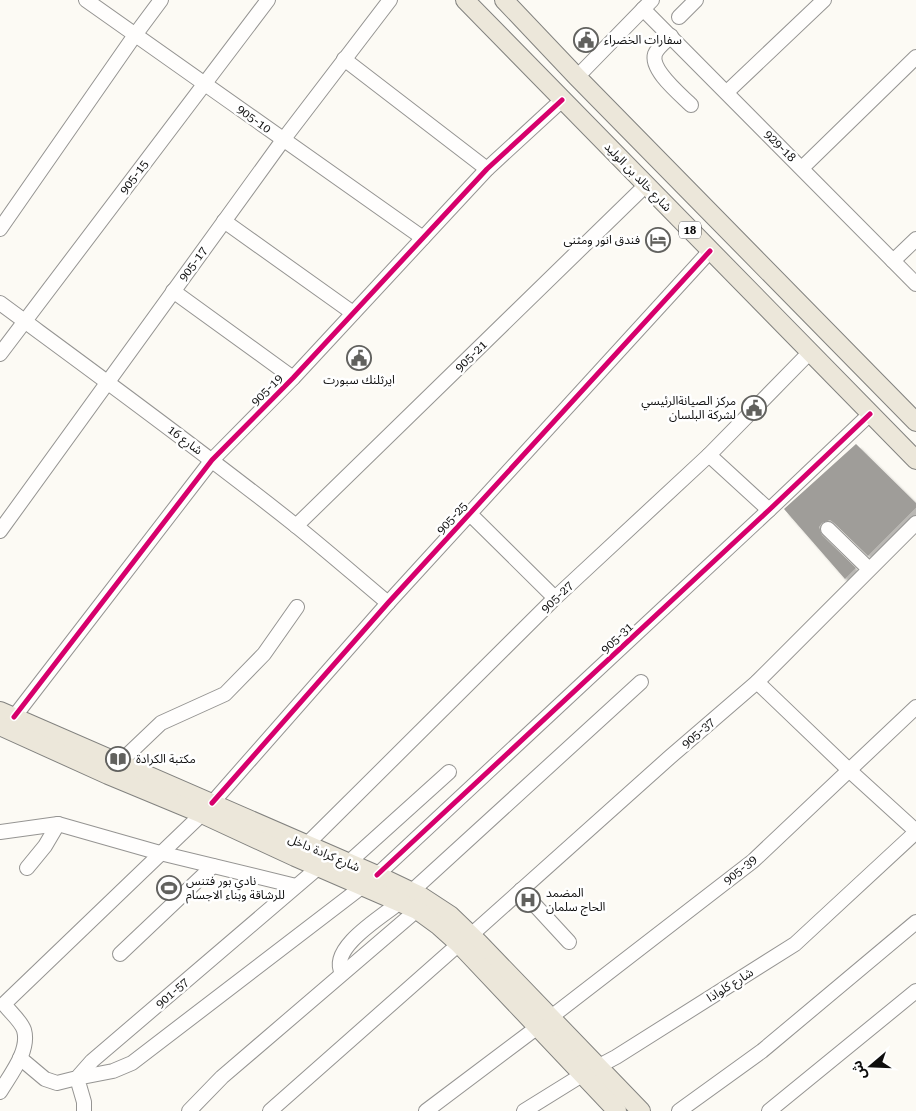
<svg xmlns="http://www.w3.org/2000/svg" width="916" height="1111" viewBox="0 0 916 1111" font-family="'Roboto Serif','Noto Sans Arabic',serif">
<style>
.building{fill:#9f9d99;filter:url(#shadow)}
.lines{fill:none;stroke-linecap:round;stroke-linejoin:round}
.minor-casing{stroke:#959492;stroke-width:16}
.major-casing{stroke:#82827f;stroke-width:20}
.minor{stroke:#fffefd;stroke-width:14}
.major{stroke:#ece7da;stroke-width:18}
.cycleway-casing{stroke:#fff;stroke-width:8}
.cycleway{stroke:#d6006c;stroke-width:5}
.labels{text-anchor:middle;stroke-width:5;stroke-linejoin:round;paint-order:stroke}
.shield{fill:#fff;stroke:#565656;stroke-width:1}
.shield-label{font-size:11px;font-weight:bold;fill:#0e0e0e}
.poi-label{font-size:12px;fill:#0e0e0e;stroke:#fff;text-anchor:start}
.street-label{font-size:12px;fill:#0e0e0e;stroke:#fff}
</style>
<defs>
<filter id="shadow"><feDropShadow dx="4.5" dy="4.5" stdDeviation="1" flood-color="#0004"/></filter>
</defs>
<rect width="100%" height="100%" fill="#fcfaf4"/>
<path class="building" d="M 856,444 L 916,503 L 916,508 L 868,556 L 834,523 L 830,520 L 822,523 L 819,527 L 822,535 L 856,568 L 845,579 L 784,509 Z"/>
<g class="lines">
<defs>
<g id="minor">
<path d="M 86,0 L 423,238"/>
<path d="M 643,9 L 916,284"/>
<path d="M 679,17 L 696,0"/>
<path d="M 671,36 C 666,41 657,48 655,54 C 650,70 680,94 691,105"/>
<path d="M 344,59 L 487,169"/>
<path d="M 577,77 L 652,0"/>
<path d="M 727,92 L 824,0"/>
<path d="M 802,168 L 916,57"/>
<path d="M 224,221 L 353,313"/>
<path d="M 0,229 L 135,35 L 161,0"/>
<path d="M 893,261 L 916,239"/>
<path d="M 173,291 L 293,378"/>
<path d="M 0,303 C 99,376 198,448 295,525 C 326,550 357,577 388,603"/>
<path d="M 0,354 L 268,0"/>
<path d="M 709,455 L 769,510"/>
<path d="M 470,514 L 555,598"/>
<path d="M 296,526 L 646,185"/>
<path d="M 828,529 L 869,569"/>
<path d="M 0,531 L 283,140 L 390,0"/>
<path d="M 757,682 L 850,771 L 916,831"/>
<path d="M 14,717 L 212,460 L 293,378 L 487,169 L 562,100"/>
<path d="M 119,763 L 161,723 L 225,694 L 264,654 L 297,607"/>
<path d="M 212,803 L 388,603 L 710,251"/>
<path d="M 0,832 L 58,824 L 160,853 L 296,886"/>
<path d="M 306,845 L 555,598 L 709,455 L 810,352"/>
<path d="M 348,863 L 449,772"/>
<path d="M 27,868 L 45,846 L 58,824"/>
<path d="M 377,875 L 769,510 L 870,414"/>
<path d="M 521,890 L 569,942"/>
<path d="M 411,892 L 641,682"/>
<path d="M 471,935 L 670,757 L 757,682 L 916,523"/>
<path d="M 120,954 L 213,866"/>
<path d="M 342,973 C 328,948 383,916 400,902"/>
<path d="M 551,1017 L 753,861 L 916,707"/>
<path d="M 20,1058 L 45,1079 L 57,1083 L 77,1078 L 92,1061 L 319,867"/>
<path d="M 0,1092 C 10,1075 30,1051 24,1030 C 21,1021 10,1012 4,1004 L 202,814"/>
<path d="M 84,1111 L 84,1102 L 77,1078 L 113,1071 L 132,1063 L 363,886"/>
<path d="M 189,1111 L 222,1077 L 417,910"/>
<path d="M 270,1111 L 459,944"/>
<path d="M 426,1111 L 539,1026"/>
<path d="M 524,1111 L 582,1075 L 616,1057 L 795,944 L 916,832"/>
<path d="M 679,1111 L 762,1051 L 916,922"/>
<path d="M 769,1111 L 916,991"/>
</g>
<g id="major">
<path d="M 465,0 L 916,460"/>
<path d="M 504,0 L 577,77 L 916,422"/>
<path d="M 0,711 L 377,875 L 421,896 L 450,915 L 479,943 L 641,1111"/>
<path d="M 0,726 L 108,775 L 202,814 L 295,857 L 417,910 L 439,926 L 459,944 L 617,1111"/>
</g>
</defs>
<use href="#minor" class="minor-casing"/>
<use href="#major" class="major-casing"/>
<use href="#minor" class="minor"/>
<use href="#major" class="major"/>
<defs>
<g id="cycleway">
<path d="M 14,717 L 212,460 L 293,378 L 487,169 L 562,100"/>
<path d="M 212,803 L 388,603 L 710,251"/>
<path d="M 377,875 L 769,510 L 870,414"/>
</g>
</defs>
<use href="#cycleway" class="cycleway-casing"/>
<use href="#cycleway" class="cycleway"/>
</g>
<defs>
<symbol id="civic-ring" viewBox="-11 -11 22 22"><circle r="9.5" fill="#fff" stroke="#61615e" stroke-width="1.5"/><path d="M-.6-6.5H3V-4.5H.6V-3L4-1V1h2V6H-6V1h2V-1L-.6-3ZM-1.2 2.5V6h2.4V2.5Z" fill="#61615e"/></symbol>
<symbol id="hotel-ring" viewBox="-11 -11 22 22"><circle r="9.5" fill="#fff" stroke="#61615e" stroke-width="1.5"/><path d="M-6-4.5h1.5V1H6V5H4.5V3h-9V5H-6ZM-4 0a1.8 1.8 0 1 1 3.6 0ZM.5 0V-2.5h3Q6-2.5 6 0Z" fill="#61615e"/></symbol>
<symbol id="library-ring" viewBox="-11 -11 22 22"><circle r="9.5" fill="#fff" stroke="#61615e" stroke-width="1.5"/><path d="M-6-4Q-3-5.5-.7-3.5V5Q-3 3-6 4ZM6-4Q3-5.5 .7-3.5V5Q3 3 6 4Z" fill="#61615e"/></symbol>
<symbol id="stadium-ring" viewBox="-11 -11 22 22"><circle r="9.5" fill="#fff" stroke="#61615e" stroke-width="1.5"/><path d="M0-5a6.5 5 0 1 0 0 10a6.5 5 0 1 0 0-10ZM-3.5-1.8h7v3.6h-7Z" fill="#61615e"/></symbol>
<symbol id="hospital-ring" viewBox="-11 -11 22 22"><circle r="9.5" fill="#fff" stroke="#61615e" stroke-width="1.5"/><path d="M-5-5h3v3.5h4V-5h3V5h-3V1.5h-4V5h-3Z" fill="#61615e"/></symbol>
</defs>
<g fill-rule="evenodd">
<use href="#civic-ring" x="572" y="26" width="28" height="28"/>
<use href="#hotel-ring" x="644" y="226" width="28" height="28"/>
<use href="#civic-ring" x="345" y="344" width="28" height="28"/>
<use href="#civic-ring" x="740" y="394" width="28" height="28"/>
<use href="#library-ring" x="104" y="745" width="28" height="28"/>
<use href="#stadium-ring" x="155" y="874" width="28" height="28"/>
<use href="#hospital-ring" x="514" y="886" width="28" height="28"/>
</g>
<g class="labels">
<rect class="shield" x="679" y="221.5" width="22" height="17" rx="4"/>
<g class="shield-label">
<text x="690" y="234">18</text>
</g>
<g class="poi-label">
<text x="604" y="44">سفارات الخضراء</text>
<text x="640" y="244" text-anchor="end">فندق انور ومثنى</text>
<text x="359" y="384" text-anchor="middle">ايرثلنك سبورت</text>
<text x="736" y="405" text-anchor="end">مركز الصيانةالرئيسي<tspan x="736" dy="14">لشركة البلسان</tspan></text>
<text x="136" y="763">مكتبة الكرادة</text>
<text x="186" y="885">نادي بور فتنس<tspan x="186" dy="14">للرشاقة وبناء الاجسام</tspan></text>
<text x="546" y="897">المضمد<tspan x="546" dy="14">الحاج سلمان</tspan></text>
</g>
<g class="street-label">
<text transform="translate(254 119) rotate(36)" y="4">905-10</text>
<text transform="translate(780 146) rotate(45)" y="4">929-18</text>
<text transform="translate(134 177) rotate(-53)" y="4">905-15</text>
<text transform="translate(638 177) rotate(46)" y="4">شارع خالد بن الوليد</text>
<text transform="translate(193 264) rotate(-54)" y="4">905-17</text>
<text transform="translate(471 356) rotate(-44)" y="4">905-21</text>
<text transform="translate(267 390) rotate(-45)" y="4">905-19</text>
<text transform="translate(185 440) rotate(37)" y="4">شارع 16</text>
<text transform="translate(452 518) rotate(-47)" y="4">905-25</text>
<text transform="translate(557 597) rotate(-44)" y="4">905-27</text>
<text transform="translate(617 638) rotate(-43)" y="4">905-31</text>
<text transform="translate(698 733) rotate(-41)" y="4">905-37</text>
<text transform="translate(324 853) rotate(23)" y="4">شارع كرادة داخل</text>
<text transform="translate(740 870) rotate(-39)" y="4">905-39</text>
<text transform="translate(730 985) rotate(-32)" y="4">شارع كلواذا</text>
<text transform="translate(172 993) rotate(-41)" y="4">901-57</text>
</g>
</g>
<g transform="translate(871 1066) rotate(251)" stroke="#ffffff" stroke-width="4" paint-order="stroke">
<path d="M0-4L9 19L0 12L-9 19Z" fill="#0e0e0e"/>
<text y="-8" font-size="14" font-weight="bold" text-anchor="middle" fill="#0e0e0e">ش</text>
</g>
</svg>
